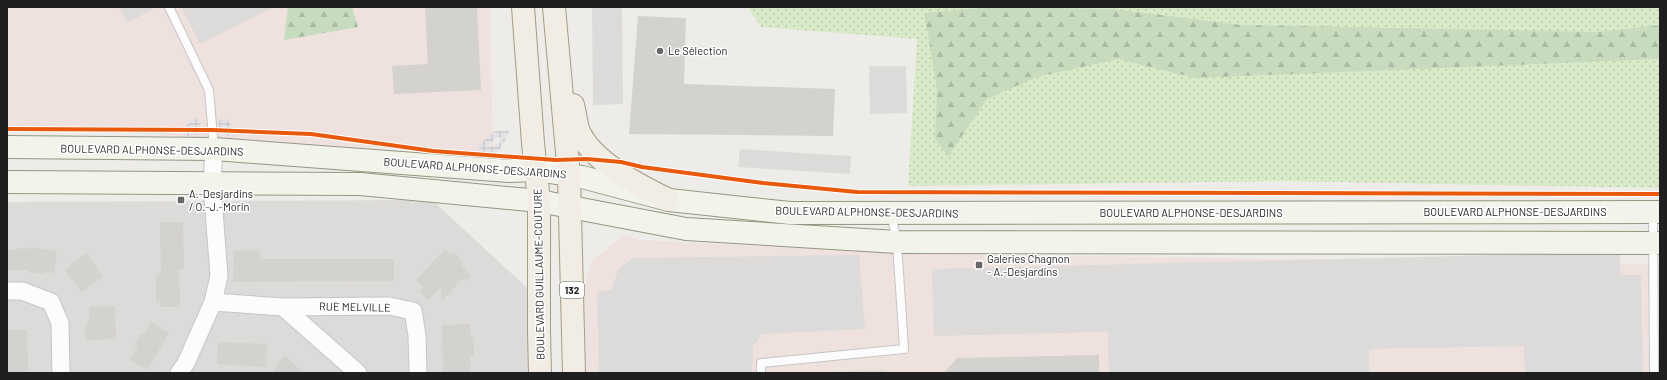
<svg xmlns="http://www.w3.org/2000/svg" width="1667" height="380" viewBox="0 0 1667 380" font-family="Barlow,sans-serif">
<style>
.residential{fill:#dddbd9}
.commercial{fill:#efe1de}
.religious{fill:#dcdbd9}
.grass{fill:url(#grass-dots)}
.forest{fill:url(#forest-firs)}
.plaza{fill:url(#plaza-grid);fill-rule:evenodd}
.building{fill:#d4d2cf}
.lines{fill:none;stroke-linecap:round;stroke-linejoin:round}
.lane-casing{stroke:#c6c6c4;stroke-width:10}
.street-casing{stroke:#c6c6c4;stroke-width:19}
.secondary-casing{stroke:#949780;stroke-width:24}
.primary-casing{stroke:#a49c84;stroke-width:24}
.lane{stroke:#fcfcfc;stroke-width:8}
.street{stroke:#fcfcfc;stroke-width:17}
.secondary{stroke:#f2f4eb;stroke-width:22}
.primary{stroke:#f1ede5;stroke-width:22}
.cycleway-casing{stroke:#fff;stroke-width:6}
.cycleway{stroke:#e8590c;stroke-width:4}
.poi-dot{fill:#676765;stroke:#fff;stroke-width:1.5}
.labels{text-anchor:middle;stroke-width:3;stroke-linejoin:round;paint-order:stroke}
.shield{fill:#fff;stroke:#626262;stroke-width:1}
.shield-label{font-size:10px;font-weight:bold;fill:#1f1f1f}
.poi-label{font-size:11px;fill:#1f1f1f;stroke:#fff;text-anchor:start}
.street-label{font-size:11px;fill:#1f1f1f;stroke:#fff}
</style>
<defs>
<pattern id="grass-dots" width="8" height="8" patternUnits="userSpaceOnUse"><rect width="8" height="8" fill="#d8eac8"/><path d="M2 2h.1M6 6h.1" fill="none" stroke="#b9c8ab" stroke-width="1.8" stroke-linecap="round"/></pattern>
<pattern id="forest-firs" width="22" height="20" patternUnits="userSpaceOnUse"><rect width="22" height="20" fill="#c7dcbe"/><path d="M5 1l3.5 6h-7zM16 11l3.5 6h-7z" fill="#aabca3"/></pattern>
<pattern id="plaza-grid" width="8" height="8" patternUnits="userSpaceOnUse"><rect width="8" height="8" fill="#e4e2e7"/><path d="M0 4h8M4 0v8" fill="none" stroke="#c3c1c6"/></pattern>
</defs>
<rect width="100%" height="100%" fill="#eeece8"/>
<path class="residential" d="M 432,200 L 537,297 L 539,373 L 7,373 L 7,202 Z"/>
<g class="commercial">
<path d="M 7,7 L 490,7 L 493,155 L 7,126 Z"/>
<path d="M 624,235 L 640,240 L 919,254 L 1660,264 L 1660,373 L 583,373 L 580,301 L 591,262 Z"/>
</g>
<g class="religious">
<path d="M 119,7 L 157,7 L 127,23 Z"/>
<path d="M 181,7 L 274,7 L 200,44 Z"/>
<path d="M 592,7 L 622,7 L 623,104 L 593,105 Z"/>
<path d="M 869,66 L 906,66 L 907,113 L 870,114 Z"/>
<path d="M 740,149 L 851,156 L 850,174 L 738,167 Z"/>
<path d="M 1620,252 L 1620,275 L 1641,275 L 1643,373 L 1525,373 L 1524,346 L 1369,349 L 1369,373 L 1109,373 L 1108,332 L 934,336 L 932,269 Z"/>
<path d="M 859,255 L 865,329 L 762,334 L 753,346 L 752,373 L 599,373 L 597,292 L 611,290 L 619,268 L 633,258 Z"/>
<path d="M 886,370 L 886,373 L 785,373 Z"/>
</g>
<path class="grass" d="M 748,7 L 1660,7 L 1660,188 L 1283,181 L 908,186 L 917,39 L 761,27 Z"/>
<g class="forest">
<path d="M 288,7 L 352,7 L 358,27 L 284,40 Z"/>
<path d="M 993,7 L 1112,9 L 1241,25 L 1598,32 L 1660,25 L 1660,59 L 1195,78 L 1118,59 L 1037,77 L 987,99 L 948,157 L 935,138 L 937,91 L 928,34 L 924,13 Z"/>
</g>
<g class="plaza">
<path d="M 194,119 L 201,119 L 199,132 L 194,136 L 182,136 L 184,128 Z"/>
<path d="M 226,119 L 235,129 L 236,136 L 223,136 L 219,132 L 218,120 Z"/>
<path d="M 495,131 L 509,131 L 505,141 L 499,150 L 493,155 L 478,161 L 478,154 L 480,144 ZM 495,138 L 503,138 L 499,144 L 495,144 L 493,147 L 487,146 Z"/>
</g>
<g class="building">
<path d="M 425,7 L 477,7 L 481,90 L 394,94 L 392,66 L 428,64 Z"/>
<path d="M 638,16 L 686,18 L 684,84 L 835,89 L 833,136 L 629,134 Z"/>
<path d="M 160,222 L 183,222 L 184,269 L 179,269 L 180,307 L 160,307 L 162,302 L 156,303 L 156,275 L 161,275 Z"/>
<path d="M 29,247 L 57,251 L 54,273 L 43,272 L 43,274 L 28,272 L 28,270 L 7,270 L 7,250 L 17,250 L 17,248 L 29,249 Z"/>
<path d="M 445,249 L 451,256 L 454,253 L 464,262 L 461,265 L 471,275 L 466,281 L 462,279 L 441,301 L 441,287 L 428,300 L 419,291 L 423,287 L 416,280 Z"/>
<path d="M 234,250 L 260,251 L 260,259 L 394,259 L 394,281 L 233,282 Z"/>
<path d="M 86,253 L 103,276 L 82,292 L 64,270 Z"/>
<path d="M 115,306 L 116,339 L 85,340 L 85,325 L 89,323 L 89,307 Z"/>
<path d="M 151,322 L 169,333 L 147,370 L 130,360 L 138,347 L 134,345 L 140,334 L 143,335 Z"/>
<path d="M 470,324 L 471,337 L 474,337 L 474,356 L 470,356 L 471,373 L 443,373 L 442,325 Z"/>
<path d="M 7,330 L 27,330 L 28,373 L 7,373 Z"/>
<path d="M 218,342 L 267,344 L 266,367 L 217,364 Z"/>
<path d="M 1099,355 L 1099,373 L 944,373 L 957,358 Z"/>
<path d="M 285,356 L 304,373 L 271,373 Z"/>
</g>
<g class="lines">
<defs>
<g id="lane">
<path d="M 169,7 L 209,90 L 214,149"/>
<path d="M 1653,212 L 1654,373"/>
<path d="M 761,373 L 761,363 L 904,349 L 897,242 L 891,213"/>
</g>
<g id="street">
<path d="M 7,291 L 22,291 L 51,302 L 60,323 L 61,373"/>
<path d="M 213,302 L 283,307 L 389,306 L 413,311 L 417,335 L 418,373"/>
<path d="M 283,307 L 358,373"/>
<path d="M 179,373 L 186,363 L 213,302 L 219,276 L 212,184 L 214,149"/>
</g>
<g id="secondary">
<path d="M 7,147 L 214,149 L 509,171 L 536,170 L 582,177 L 669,200 L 790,213 L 1660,212"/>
<path d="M 7,182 L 360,184 L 539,201 L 686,229 L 897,242 L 1660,243"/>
</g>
<g id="primary">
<path d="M 523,7 L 533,143 L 539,201 L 539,332 L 540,373"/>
<path d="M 554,7 L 569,175 L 574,373"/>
<path d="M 573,105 C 575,113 576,121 578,129 C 590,161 640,186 669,200"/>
</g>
</defs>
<use href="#lane" class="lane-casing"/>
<use href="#street" class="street-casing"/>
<use href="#secondary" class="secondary-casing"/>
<use href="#primary" class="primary-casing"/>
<use href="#lane" class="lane"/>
<use href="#street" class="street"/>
<use href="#secondary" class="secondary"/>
<use href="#primary" class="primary"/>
<defs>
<path id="cycleway" d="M 7,129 L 212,130 L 311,134 L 433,151 L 556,160 L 587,159 L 621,162 L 642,167 L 763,183 L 857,192 L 1660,194"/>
</defs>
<use href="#cycleway" class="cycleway-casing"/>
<use href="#cycleway" class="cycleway"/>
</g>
<g class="poi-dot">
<circle cx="660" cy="51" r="4"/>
<rect x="177" y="196" width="8" height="8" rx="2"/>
<rect x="975" y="261" width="8" height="8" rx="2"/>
</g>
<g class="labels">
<rect class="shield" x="560" y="282" width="24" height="16" rx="3"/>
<g class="shield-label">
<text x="572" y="294">132</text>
</g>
<g class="poi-label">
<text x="668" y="55">Le Sélection</text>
<text x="189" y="198">A.-Desjardins<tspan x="189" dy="13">/ O.-J.-Morin</tspan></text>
<text x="987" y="263">Galeries Chagnon<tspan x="987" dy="13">- A.-Desjardins</tspan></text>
</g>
<g class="street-label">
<text transform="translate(152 150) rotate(1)" y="4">BOULEVARD ALPHONSE-DESJARDINS</text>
<text transform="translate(475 168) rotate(4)" y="4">BOULEVARD ALPHONSE-DESJARDINS</text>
<text transform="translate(867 212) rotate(1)" y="4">BOULEVARD ALPHONSE-DESJARDINS</text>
<text x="1515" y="216">BOULEVARD ALPHONSE-DESJARDINS</text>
<text x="1191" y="217">BOULEVARD ALPHONSE-DESJARDINS</text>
<text transform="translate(539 274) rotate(-91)" y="4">BOULEVARD GUILLAUME-COUTURE</text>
<text transform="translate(355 307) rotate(1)" y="4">RUE MELVILLE</text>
</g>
</g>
<rect width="1667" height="380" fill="none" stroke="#1f1f1f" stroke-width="16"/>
</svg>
